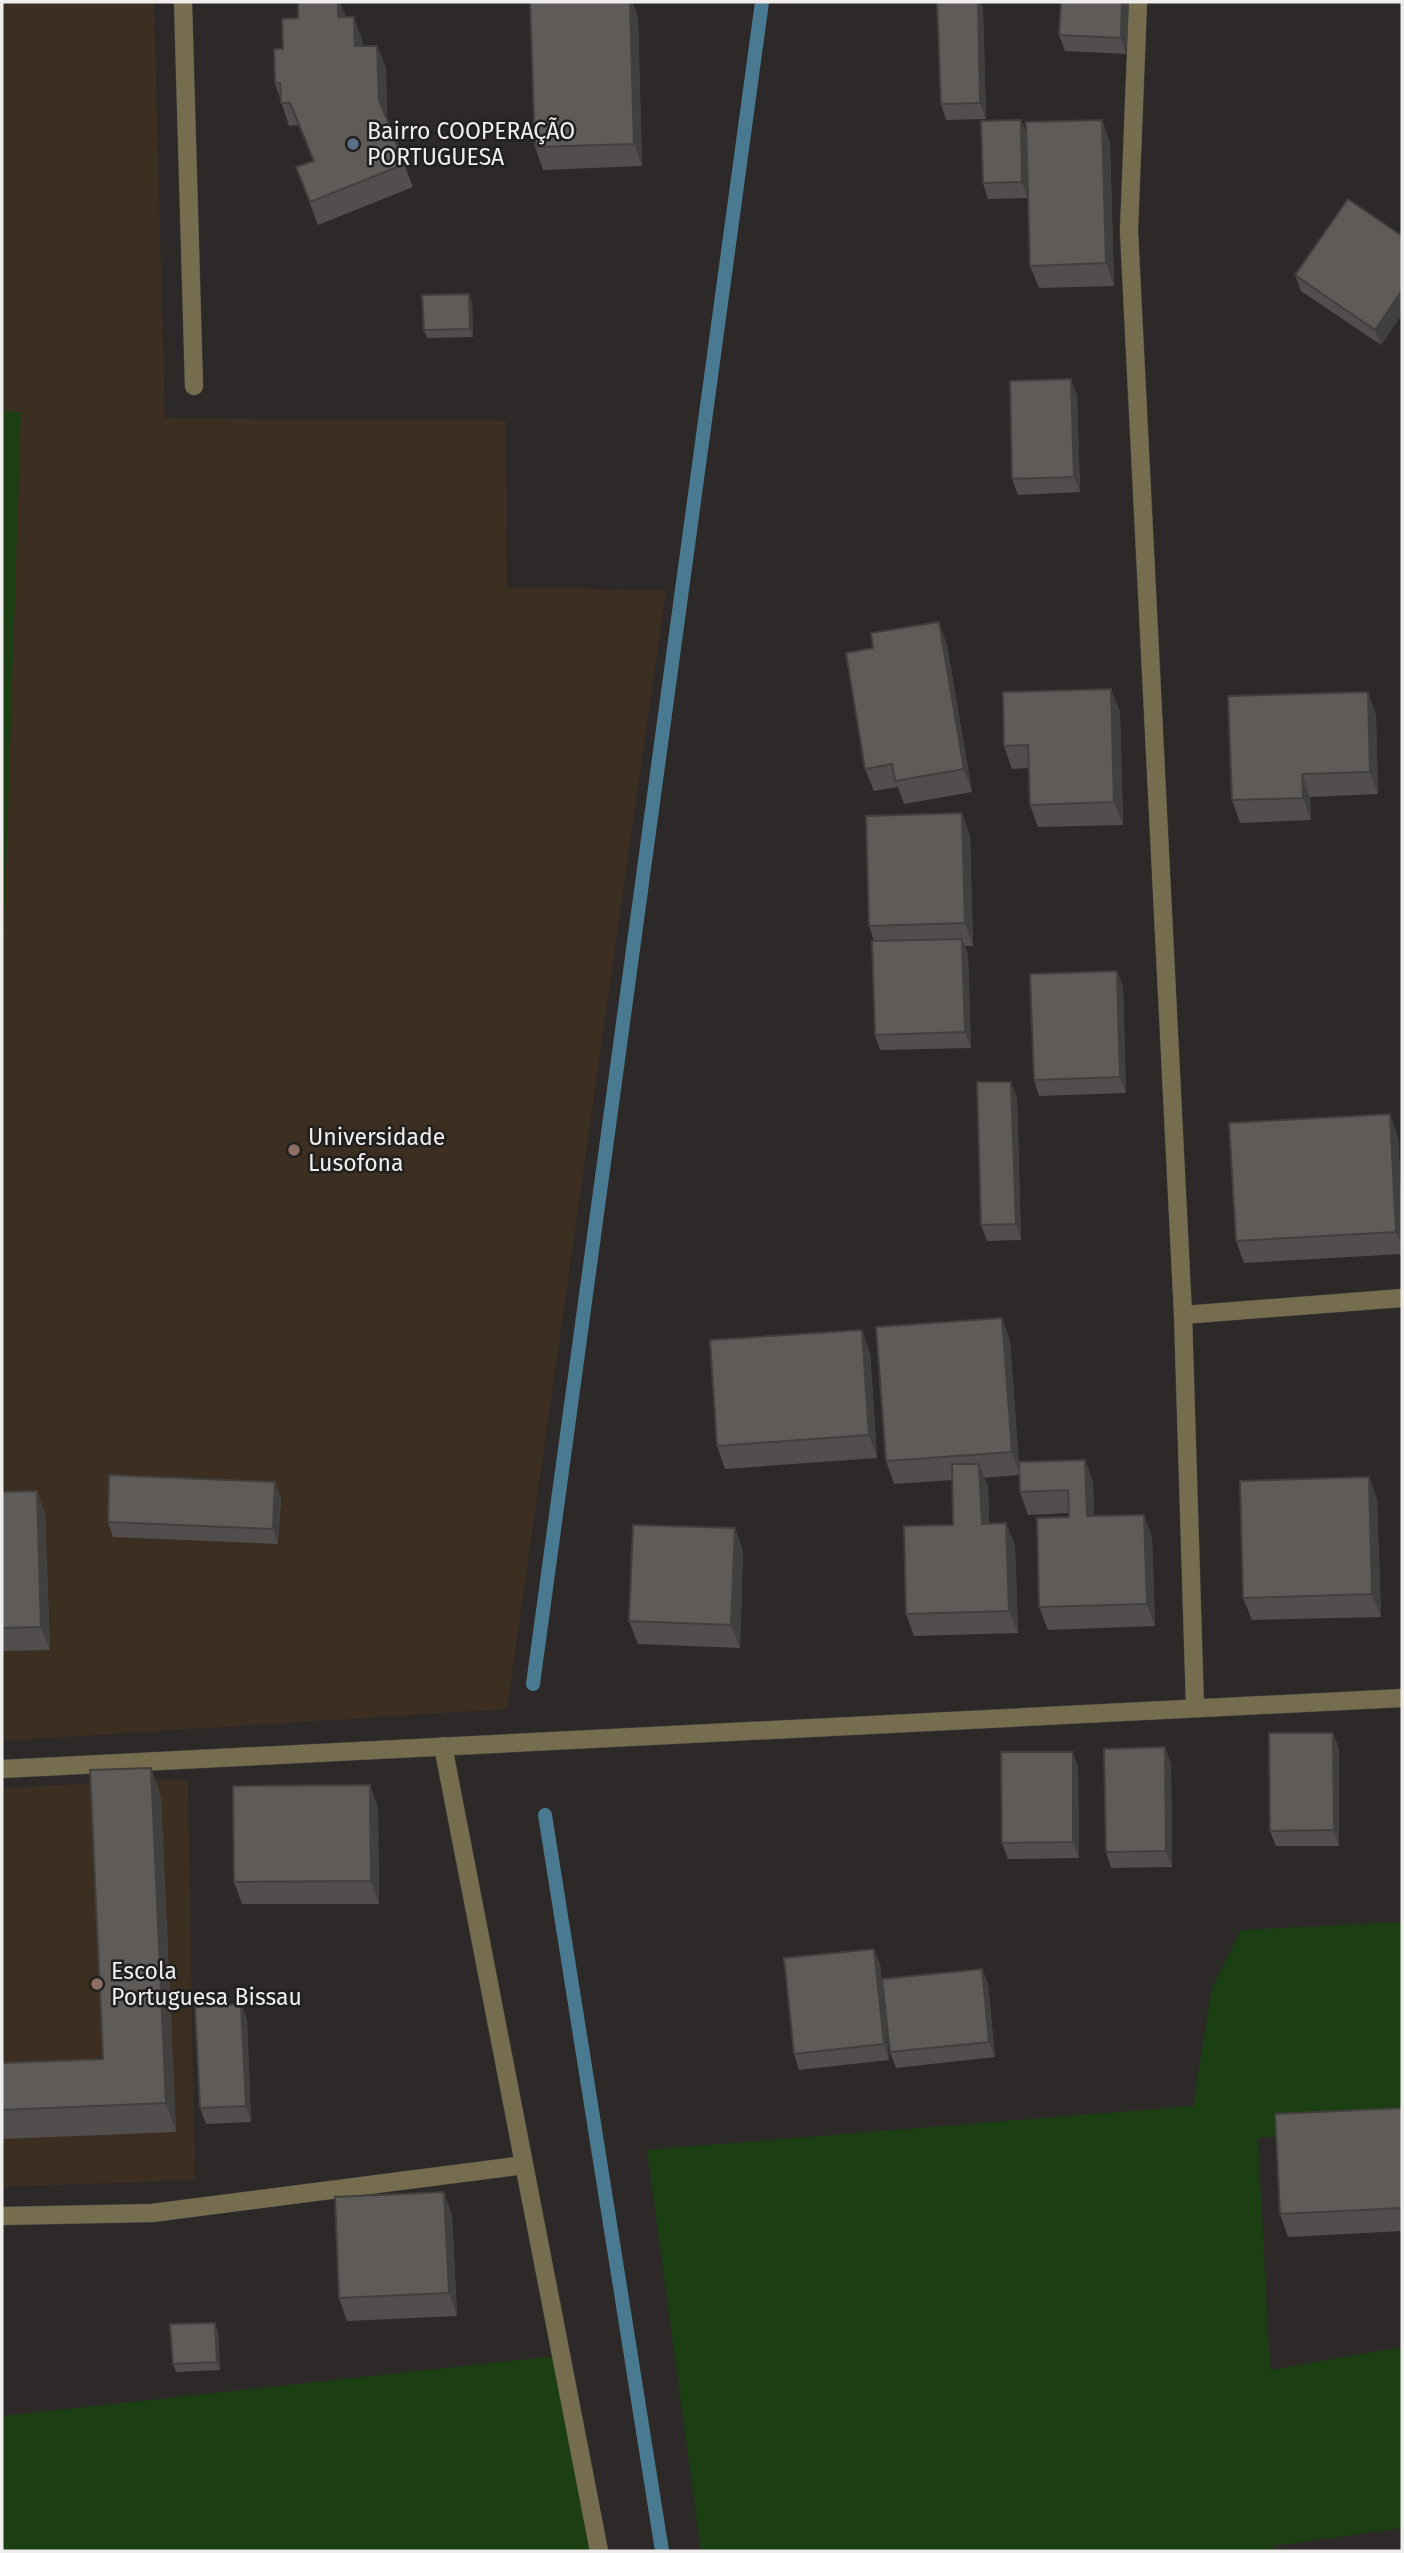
<svg xmlns="http://www.w3.org/2000/svg" width="1404" height="2553" viewBox="0 0 1404 2553" font-family="'Fira Sans',sans-serif">
<style>
.education{fill:#3c2e21}
.green{fill:#1b3f12}
.lines{fill:none;stroke-linecap:round;stroke-linejoin:round}
.stream{stroke:#4a7a91;stroke-width:14}
.minor-casing{stroke:#474544;stroke-width:19}
.minor{stroke:#766d4e;stroke-width:18}
.wall{fill:#514e4d}
.shaded-wall{fill:#42403e}
.building{fill:#5e5b59;stroke:#42403e;stroke-width:2}
.service-dot{fill:#5c6f8a;stroke:#22201e;stroke-width:2.5}
.education-dot{fill:#8d6e63;stroke:#22201e;stroke-width:2.5}
.labels{text-anchor:middle;stroke-width:5;stroke-linejoin:round;paint-order:stroke}
.poi-label{font-size:23px;fill:#f0eeed;stroke:#22201e;text-anchor:start}
</style>
<rect width="100%" height="100%" fill="#2c2928"/>
<g class="education">
<path d="M 2,2 L 154,2 L 165,418 L 506,421 L 507,588 L 666,590 L 507,1709 L 2,1741 Z"/>
<path d="M 188,1779 L 195,2180 L 2,2187 L 2,1788 Z"/>
</g>
<g class="green">
<path d="M 2,411 L 21,412 L 4,932 L 2,931 Z"/>
<path d="M 1402,1922 L 1402,2124 L 1258,2138 L 1270,2370 L 1402,2347 L 1402,2528 L 1274,2546 L 1274,2551 L 701,2551 L 647,2150 L 1193,2106 L 1212,1988 L 1241,1930 Z"/>
<path d="M 557,2356 L 593,2551 L 2,2551 L 2,2416 Z"/>
</g>
<g class="lines">
<g class="stream">
<path d="M 533,1684 L 762,2"/>
<path d="M 545,1815 L 662,2551"/>
</g>
<defs>
<g id="minor">
<path d="M 183,2 L 194,386"/>
<path d="M 1138,2 L 1129,231 L 1183,1315 L 1195,1707"/>
<path d="M 1183,1315 L 1402,1298"/>
<path d="M 443,1746 L 599,2551"/>
<path d="M 2,1769 L 1402,1698"/>
<path d="M 2,2216 L 152,2213 L 524,2165"/>
</g>
</defs>
<use href="#minor" class="minor-casing"/>
<use href="#minor" class="minor"/>
</g>
<g class="wall">
<path d="M 530,2 L 632,2 L 638,17 L 642,166 L 543,170 L 535,147 Z"/>
<path d="M 937,2 L 981,2 L 983,9 L 986,119 L 946,120 L 941,104 Z"/>
<path d="M 1061,2 L 1129,2 L 1126,54 L 1065,51 L 1059,35 Z"/>
<path d="M 346,17 L 362,39 L 363,46 L 377,46 L 386,68 L 387,120 L 413,187 L 318,225 L 296,167 L 313,161 L 299,125 L 289,126 L 275,83 L 283,49 Z"/>
<path d="M 1102,120 L 1110,143 L 1114,286 L 1039,288 L 1030,266 L 1028,198 L 988,199 L 983,183 L 1026,134 Z"/>
<path d="M 1402,236 L 1402,314 L 1381,345 L 1301,291 L 1295,275 Z"/>
<path d="M 472,302 L 473,337 L 427,338 L 424,330 Z"/>
<path d="M 1077,395 L 1080,492 L 1018,495 L 1012,479 Z"/>
<path d="M 947,645 L 972,792 L 904,804 L 898,787 L 874,791 L 865,769 Z"/>
<path d="M 1111,689 L 1120,712 L 1123,825 L 1038,827 L 1030,805 L 1029,768 L 1012,769 L 1004,746 Z"/>
<path d="M 1376,715 L 1378,794 L 1310,797 L 1311,820 L 1240,823 L 1232,800 Z"/>
<path d="M 962,813 L 970,836 L 973,946 L 965,946 L 968,954 L 971,1048 L 880,1050 L 875,1035 L 874,941 L 869,926 Z"/>
<path d="M 1117,971 L 1123,987 L 1126,1093 L 1039,1096 L 1034,1080 Z"/>
<path d="M 1017,1097 L 1021,1240 L 987,1241 L 981,1225 Z"/>
<path d="M 1398,1136 L 1402,1214 L 1402,1254 L 1244,1263 L 1236,1241 Z"/>
<path d="M 1002,1318 L 1010,1341 L 1019,1466 L 1085,1460 L 1093,1483 L 1094,1516 L 1152,1537 L 1155,1626 L 1048,1630 L 1039,1607 L 1069,1517 L 1069,1513 L 1028,1515 L 1020,1492 L 1019,1475 L 984,1478 L 988,1486 L 989,1524 L 1006,1523 L 1015,1546 L 1018,1633 L 914,1636 L 906,1614 L 953,1525 L 952,1480 L 894,1484 L 886,1461 Z"/>
<path d="M 870,1352 L 877,1458 L 725,1469 L 717,1446 Z"/>
<path d="M 1369,1477 L 1377,1499 L 1381,1617 L 1252,1620 L 1243,1598 Z"/>
<path d="M 275,1482 L 281,1498 L 278,1544 L 113,1537 L 108,1522 Z"/>
<path d="M 37,1491 L 45,1514 L 50,1650 L 2,1651 L 2,1492 Z"/>
<path d="M 735,1528 L 743,1551 L 740,1648 L 638,1644 L 629,1621 Z"/>
<path d="M 1339,1748 L 1339,1846 L 1276,1846 L 1270,1831 Z"/>
<path d="M 1171,1763 L 1172,1867 L 1111,1868 L 1106,1852 Z"/>
<path d="M 1078,1767 L 1079,1858 L 1008,1859 L 1002,1843 Z"/>
<path d="M 151,1768 L 161,1797 L 176,2132 L 2,2139 L 2,2063 L 103,2059 Z"/>
<path d="M 370,1785 L 378,1808 L 379,1904 L 242,1904 L 234,1882 Z"/>
<path d="M 880,1964 L 889,2060 L 799,2070 L 794,2054 Z"/>
<path d="M 982,1969 L 988,1984 L 995,2057 L 896,2068 L 890,2052 Z"/>
<path d="M 241,2004 L 247,2020 L 251,2122 L 206,2124 L 200,2108 Z"/>
<path d="M 1402,2108 L 1402,2231 L 1288,2237 L 1280,2214 Z"/>
<path d="M 452,2215 L 457,2316 L 347,2321 L 339,2298 Z"/>
<path d="M 218,2331 L 220,2370 L 176,2372 L 173,2364 Z"/>
</g>
<g class="shaded-wall">
<path d="M 338,2 L 340,2 L 347,20 L 338,17 Z"/>
<path d="M 630,2 L 632,2 L 638,17 L 642,166 L 634,144 Z"/>
<path d="M 978,2 L 981,2 L 983,9 L 986,119 L 980,103 Z"/>
<path d="M 1122,2 L 1129,2 L 1126,54 L 1121,38 Z"/>
<path d="M 354,17 L 362,39 L 363,69 L 355,46 Z"/>
<path d="M 377,46 L 386,68 L 387,123 L 379,100 Z"/>
<path d="M 1021,120 L 1027,135 L 1028,198 L 1022,182 Z"/>
<path d="M 1102,120 L 1110,143 L 1114,286 L 1106,263 Z"/>
<path d="M 1402,290 L 1402,314 L 1381,345 L 1375,330 Z"/>
<path d="M 469,294 L 472,302 L 473,337 L 470,329 Z"/>
<path d="M 1071,379 L 1077,395 L 1080,492 L 1074,477 Z"/>
<path d="M 939,622 L 947,645 L 972,792 L 964,769 Z"/>
<path d="M 1111,689 L 1120,712 L 1123,825 L 1114,802 Z"/>
<path d="M 1368,692 L 1376,715 L 1378,794 L 1370,772 Z"/>
<path d="M 1302,774 L 1310,797 L 1311,820 L 1303,798 Z"/>
<path d="M 962,813 L 970,836 L 973,946 L 965,923 Z"/>
<path d="M 962,939 L 968,954 L 971,1048 L 965,1032 Z"/>
<path d="M 1117,971 L 1123,987 L 1126,1093 L 1120,1077 Z"/>
<path d="M 1011,1082 L 1017,1097 L 1021,1240 L 1016,1224 Z"/>
<path d="M 1390,1114 L 1398,1136 L 1402,1214 L 1402,1248 L 1396,1232 Z"/>
<path d="M 1002,1318 L 1010,1341 L 1020,1475 L 1012,1452 Z"/>
<path d="M 862,1330 L 870,1352 L 877,1458 L 869,1435 Z"/>
<path d="M 1085,1460 L 1093,1483 L 1095,1539 L 1087,1516 Z"/>
<path d="M 979,1464 L 988,1486 L 990,1547 L 982,1524 Z"/>
<path d="M 1369,1477 L 1377,1499 L 1381,1617 L 1372,1594 Z"/>
<path d="M 275,1482 L 281,1498 L 278,1544 L 273,1529 Z"/>
<path d="M 37,1491 L 45,1514 L 50,1650 L 41,1627 Z"/>
<path d="M 1144,1515 L 1152,1537 L 1155,1626 L 1147,1604 Z"/>
<path d="M 1006,1523 L 1015,1546 L 1018,1633 L 1009,1611 Z"/>
<path d="M 735,1528 L 743,1551 L 740,1648 L 731,1625 Z"/>
<path d="M 1333,1733 L 1339,1748 L 1339,1846 L 1334,1830 Z"/>
<path d="M 1165,1747 L 1171,1763 L 1172,1867 L 1166,1851 Z"/>
<path d="M 1073,1752 L 1078,1767 L 1079,1858 L 1073,1842 Z"/>
<path d="M 151,1768 L 161,1797 L 176,2132 L 166,2103 Z"/>
<path d="M 370,1785 L 378,1808 L 379,1904 L 371,1881 Z"/>
<path d="M 874,1949 L 880,1964 L 889,2060 L 884,2044 Z"/>
<path d="M 982,1969 L 988,1984 L 995,2057 L 989,2042 Z"/>
<path d="M 241,2004 L 247,2020 L 251,2122 L 246,2106 Z"/>
<path d="M 444,2192 L 452,2215 L 457,2316 L 449,2293 Z"/>
<path d="M 215,2323 L 218,2331 L 220,2370 L 217,2362 Z"/>
</g>
<g class="building">
<path d="M 298,2 L 338,2 L 338,17 L 354,17 L 355,46 L 377,46 L 379,100 L 405,164 L 310,202 L 296,167 L 314,161 L 290,103 L 281,103 L 280,83 L 275,83 L 274,49 L 283,49 L 282,19 L 298,18 Z"/>
<path d="M 530,2 L 630,2 L 634,144 L 535,147 Z"/>
<path d="M 937,2 L 978,2 L 980,103 L 941,104 Z"/>
<path d="M 1061,2 L 1122,2 L 1121,38 L 1059,35 Z"/>
<path d="M 1021,120 L 1022,182 L 983,183 L 981,121 Z"/>
<path d="M 1102,120 L 1106,263 L 1030,266 L 1026,122 Z"/>
<path d="M 1348,199 L 1402,236 L 1402,290 L 1375,330 L 1295,275 Z"/>
<path d="M 469,294 L 470,329 L 424,330 L 422,295 Z"/>
<path d="M 1071,379 L 1074,477 L 1012,479 L 1010,381 Z"/>
<path d="M 939,622 L 964,769 L 895,781 L 892,764 L 865,769 L 846,653 L 873,648 L 871,633 Z"/>
<path d="M 1111,689 L 1114,802 L 1030,805 L 1028,745 L 1004,746 L 1003,692 Z"/>
<path d="M 1368,692 L 1370,772 L 1302,774 L 1303,798 L 1232,800 L 1228,696 Z"/>
<path d="M 962,813 L 965,923 L 869,926 L 866,816 Z"/>
<path d="M 962,939 L 965,1032 L 875,1035 L 872,941 Z"/>
<path d="M 1117,971 L 1120,1077 L 1034,1080 L 1030,974 Z"/>
<path d="M 977,1082 L 1011,1082 L 1016,1224 L 981,1225 Z"/>
<path d="M 1390,1114 L 1396,1232 L 1236,1241 L 1229,1123 Z"/>
<path d="M 1002,1318 L 1012,1452 L 886,1461 L 876,1327 Z"/>
<path d="M 862,1330 L 869,1435 L 717,1446 L 710,1340 Z"/>
<path d="M 1085,1460 L 1087,1516 L 1144,1515 L 1147,1604 L 1039,1607 L 1037,1518 L 1069,1517 L 1068,1490 L 1020,1492 L 1019,1462 Z"/>
<path d="M 952,1464 L 979,1464 L 982,1524 L 1006,1523 L 1009,1611 L 906,1614 L 904,1526 L 953,1525 Z"/>
<path d="M 109,1475 L 275,1482 L 273,1529 L 108,1522 Z"/>
<path d="M 1369,1477 L 1372,1594 L 1243,1598 L 1240,1481 Z"/>
<path d="M 37,1491 L 41,1627 L 2,1628 L 2,1492 Z"/>
<path d="M 633,1525 L 735,1528 L 731,1625 L 629,1621 Z"/>
<path d="M 1269,1733 L 1333,1733 L 1334,1830 L 1270,1831 Z"/>
<path d="M 1165,1747 L 1166,1851 L 1106,1852 L 1104,1749 Z"/>
<path d="M 1001,1752 L 1073,1752 L 1073,1842 L 1002,1843 Z"/>
<path d="M 151,1768 L 166,2103 L 2,2110 L 2,2063 L 103,2059 L 90,1770 Z"/>
<path d="M 370,1785 L 371,1881 L 234,1882 L 233,1786 Z"/>
<path d="M 874,1949 L 884,2044 L 794,2054 L 784,1958 Z"/>
<path d="M 982,1969 L 989,2042 L 890,2052 L 882,1979 Z"/>
<path d="M 241,2004 L 246,2106 L 200,2108 L 195,2007 Z"/>
<path d="M 1402,2108 L 1402,2208 L 1280,2214 L 1275,2114 Z"/>
<path d="M 444,2192 L 449,2293 L 339,2298 L 335,2197 Z"/>
<path d="M 215,2323 L 217,2362 L 173,2364 L 170,2324 Z"/>
</g>
<circle class="service-dot" cx="353" cy="144" r="7"/>
<g class="education-dot">
<circle cx="294" cy="1150" r="7"/>
<circle cx="97" cy="1984" r="7"/>
</g>
<g class="labels">
<g class="poi-label">
<text x="367" y="139">Bairro COOPERAÇÃO<tspan x="367" dy="26">PORTUGUESA</tspan></text>
<text x="308" y="1145">Universidade<tspan x="308" dy="26">Lusofona</tspan></text>
<text x="111" y="1979">Escola<tspan x="111" dy="26">Portuguesa Bissau</tspan></text>
</g>
</g>
<rect width="1404" height="2553" fill="none" stroke="#f0eeed" stroke-width="7"/>
</svg>
